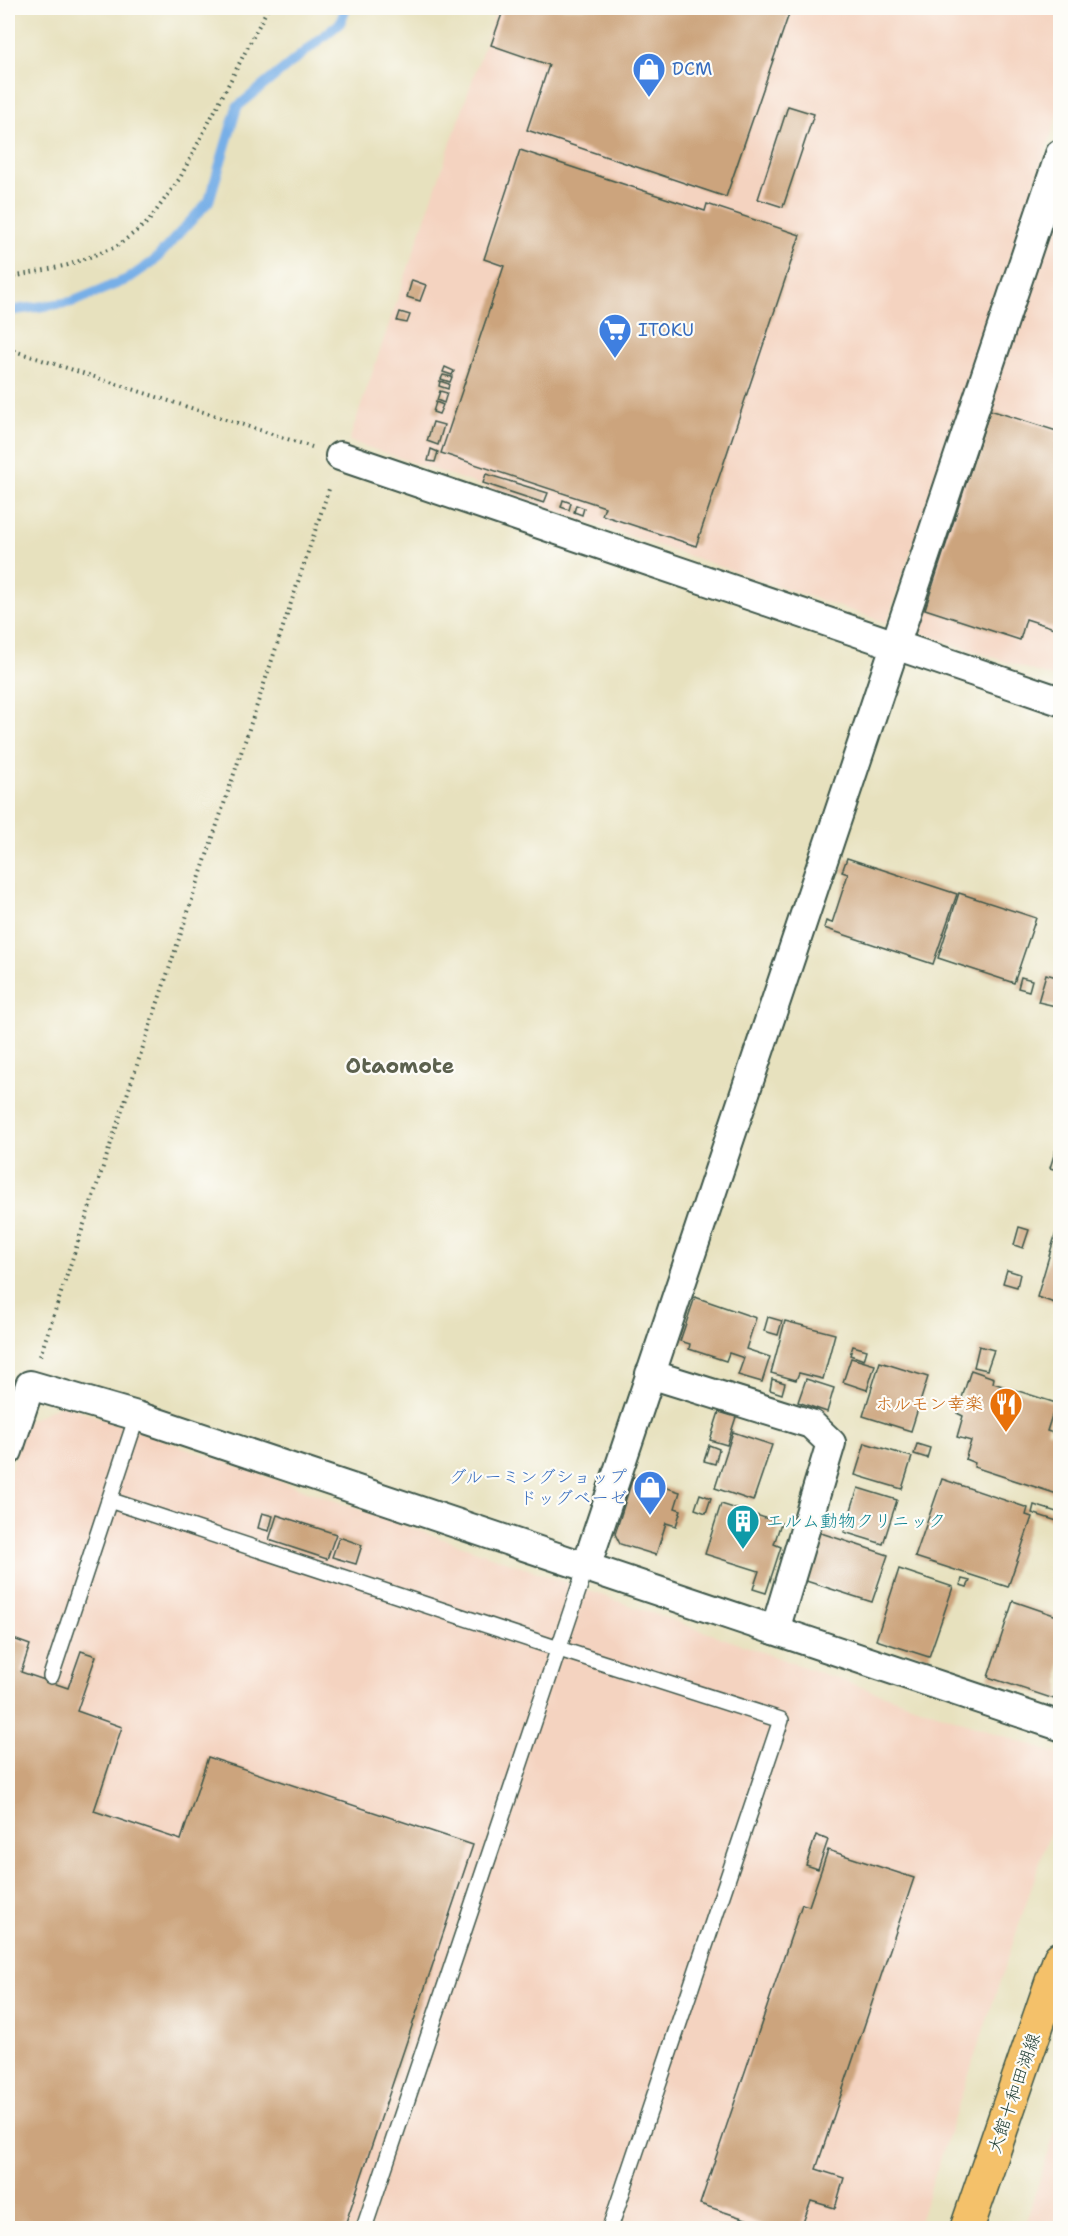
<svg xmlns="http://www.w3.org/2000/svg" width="1068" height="2236" viewBox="0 0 1068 2236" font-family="'Shantell Sans','Klee One',sans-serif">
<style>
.built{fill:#f4d3c0}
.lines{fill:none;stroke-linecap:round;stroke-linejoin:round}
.stream{stroke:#77afe7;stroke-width:10}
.building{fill:#cca47d}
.lane-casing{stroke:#3d5649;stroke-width:18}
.street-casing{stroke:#3d5649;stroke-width:32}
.primary-casing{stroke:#3d5649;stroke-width:36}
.path{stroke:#3d5649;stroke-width:4;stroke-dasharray:1.5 4.5;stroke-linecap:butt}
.lane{stroke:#fff;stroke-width:15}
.street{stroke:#fff;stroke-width:28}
.primary{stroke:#f4c16a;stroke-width:33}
.labels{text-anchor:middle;stroke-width:4.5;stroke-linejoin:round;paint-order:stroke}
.shop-label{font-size:18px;fill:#366cbe;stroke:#fdfcf7;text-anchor:start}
.food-label{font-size:18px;fill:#c56008;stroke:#fdfcf7;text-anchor:end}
.culture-label{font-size:18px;fill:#0d838f;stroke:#fdfcf7;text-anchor:start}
.street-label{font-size:18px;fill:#1f3d34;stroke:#fdfcf7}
.quarter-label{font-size:21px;font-weight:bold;fill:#5c614e;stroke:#fdfcf7}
</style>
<rect width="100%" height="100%" fill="#fdfcf7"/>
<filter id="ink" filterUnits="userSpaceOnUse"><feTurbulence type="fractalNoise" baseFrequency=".0167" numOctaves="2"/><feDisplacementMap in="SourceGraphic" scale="12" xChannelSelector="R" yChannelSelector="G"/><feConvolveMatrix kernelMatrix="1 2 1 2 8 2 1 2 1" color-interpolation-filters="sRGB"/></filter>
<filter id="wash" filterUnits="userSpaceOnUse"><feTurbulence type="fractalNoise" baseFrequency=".008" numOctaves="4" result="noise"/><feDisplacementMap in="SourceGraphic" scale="24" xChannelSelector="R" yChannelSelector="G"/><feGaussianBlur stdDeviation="1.35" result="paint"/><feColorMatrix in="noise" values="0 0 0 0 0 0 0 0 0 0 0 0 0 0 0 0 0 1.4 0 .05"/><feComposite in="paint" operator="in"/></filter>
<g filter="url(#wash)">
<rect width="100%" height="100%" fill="#e7e1be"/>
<g class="built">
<path d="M 497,8 L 1060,8 L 1060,109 L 887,623 L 349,441 Z"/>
<path d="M 1060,186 L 1060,680 L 908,629 Z"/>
<path d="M 62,1404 L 861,1687 L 1060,1755 L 1060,1803 L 917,2228 L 8,2228 L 8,1478 L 26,1422 Z"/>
<path d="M 1060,2117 L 1060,2228 L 1024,2228 Z"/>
</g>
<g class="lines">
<path class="stream" d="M 8,311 L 72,302 L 128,279 L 154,261 L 209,201 L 237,107 L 340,23 L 346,8"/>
</g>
<g id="blocks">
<g class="building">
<path d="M 504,8 L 791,8 L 726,197 L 527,130 L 549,65 L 491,45 Z"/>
<path d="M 788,106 L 814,114 L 783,207 L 758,199 Z"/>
<path d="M 520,150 L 705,211 L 707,204 L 800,235 L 696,546 L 602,515 L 605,507 L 441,453 L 504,266 L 484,259 Z"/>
<path d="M 412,280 L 426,285 L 420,301 L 407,297 Z"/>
<path d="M 400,312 L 410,315 L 407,323 L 397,321 Z"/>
<path d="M 445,367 L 454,371 L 452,375 L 443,372 Z"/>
<path d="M 443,375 L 452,377 L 450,382 L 441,379 Z"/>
<path d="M 440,381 L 449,384 L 448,389 L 439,386 Z"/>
<path d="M 440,391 L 447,393 L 444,403 L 437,400 Z"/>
<path d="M 436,402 L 443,405 L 439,414 L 433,412 Z"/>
<path d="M 990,410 L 1060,432 L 1060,630 L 1026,619 L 1020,640 L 925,609 Z"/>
<path d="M 433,422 L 444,425 L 438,445 L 427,441 Z"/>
<path d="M 431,449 L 438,452 L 435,462 L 428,461 Z"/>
<path d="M 486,474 L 548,493 L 544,503 L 483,483 Z"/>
<path d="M 563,500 L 571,503 L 569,510 L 561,507 Z"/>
<path d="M 576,505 L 584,508 L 582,515 L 574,512 Z"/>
<path d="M 847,858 L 957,894 L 933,964 L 824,928 L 826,921 L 832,923 L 848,874 L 842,872 Z"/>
<path d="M 959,893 L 1036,918 L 1014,983 L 938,958 Z"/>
<path d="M 1046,974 L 1060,978 L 1060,1007 L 1038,1002 Z"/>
<path d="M 1021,977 L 1032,980 L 1029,991 L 1018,988 Z"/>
<path d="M 1060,1136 L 1060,1171 L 1050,1168 Z"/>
<path d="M 1019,1227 L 1029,1230 L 1023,1248 L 1014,1245 Z"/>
<path d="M 1057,1229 L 1060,1230 L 1060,1305 L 1037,1297 Z"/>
<path d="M 1007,1270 L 1020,1274 L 1017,1287 L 1003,1283 Z"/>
<path d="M 695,1297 L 756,1318 L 746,1349 L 770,1357 L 762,1382 L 738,1375 L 744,1358 L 729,1353 L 726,1361 L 689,1349 L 690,1344 L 680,1341 Z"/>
<path d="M 768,1317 L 782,1321 L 778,1335 L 764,1331 Z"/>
<path d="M 785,1321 L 835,1334 L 823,1379 L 799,1373 L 796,1380 L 771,1373 Z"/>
<path d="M 853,1346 L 867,1350 L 864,1360 L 850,1355 Z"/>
<path d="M 979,1346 L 994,1350 L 987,1370 L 974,1367 Z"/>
<path d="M 851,1358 L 875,1365 L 867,1390 L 843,1382 Z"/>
<path d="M 880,1362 L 928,1377 L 911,1431 L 863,1416 Z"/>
<path d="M 971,1370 L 994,1378 L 993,1383 L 1056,1403 L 1047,1431 L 1060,1435 L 1060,1495 L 974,1467 L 975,1463 L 965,1459 L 971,1441 L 957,1437 L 963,1416 L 957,1413 Z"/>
<path d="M 772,1379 L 785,1383 L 782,1394 L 770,1390 Z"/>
<path d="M 806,1379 L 834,1388 L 827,1412 L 798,1402 Z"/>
<path d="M 719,1412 L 736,1417 L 727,1445 L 710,1440 Z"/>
<path d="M 733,1432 L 772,1445 L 753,1501 L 715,1488 Z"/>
<path d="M 865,1443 L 912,1457 L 902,1489 L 855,1475 Z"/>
<path d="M 917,1444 L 930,1448 L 927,1458 L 914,1454 Z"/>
<path d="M 709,1445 L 719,1449 L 715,1464 L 704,1461 Z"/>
<path d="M 633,1477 L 680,1492 L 675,1508 L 681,1510 L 676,1526 L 666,1523 L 656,1555 L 620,1544 L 615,1534 Z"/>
<path d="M 942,1479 L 1028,1508 L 1026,1515 L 1032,1517 L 1008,1587 L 915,1557 Z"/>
<path d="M 858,1488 L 897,1500 L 883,1544 L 844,1532 Z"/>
<path d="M 700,1494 L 711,1498 L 706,1513 L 695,1509 Z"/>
<path d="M 721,1504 L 781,1523 L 774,1544 L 781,1547 L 766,1593 L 753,1589 L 759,1571 L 705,1554 Z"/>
<path d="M 1034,1505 L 1060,1513 L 1060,1522 L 1032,1513 Z"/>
<path d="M 262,1513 L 273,1516 L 269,1531 L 258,1528 Z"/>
<path d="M 277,1515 L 336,1534 L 327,1559 L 269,1540 Z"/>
<path d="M 818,1532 L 888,1555 L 872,1602 L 803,1580 Z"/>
<path d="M 339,1537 L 362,1545 L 356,1564 L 332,1557 Z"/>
<path d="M 899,1569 L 953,1587 L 929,1657 L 876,1640 Z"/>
<path d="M 962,1579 L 970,1581 L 967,1587 L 960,1585 Z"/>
<path d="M 1013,1601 L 1060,1617 L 1060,1701 L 988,1677 Z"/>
<path d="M 8,1637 L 30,1645 L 21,1672 L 68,1688 L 81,1651 L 96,1656 L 77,1711 L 122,1727 L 94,1811 L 181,1840 L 208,1757 L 473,1845 L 344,2228 L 8,2228 Z"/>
<path d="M 816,1835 L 828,1840 L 818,1869 L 806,1865 Z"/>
<path d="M 828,1850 L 914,1878 L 816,2169 L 844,2178 L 835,2208 L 811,2201 L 801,2228 L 773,2228 L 700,2204 L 802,1904 L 809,1906 Z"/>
</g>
</g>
</g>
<g filter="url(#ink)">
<use href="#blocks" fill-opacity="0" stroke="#3d5649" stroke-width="1.5"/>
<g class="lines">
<defs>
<g id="lane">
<path d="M 109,1500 L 559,1649 L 781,1720 L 610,2228"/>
<path d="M 51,1676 L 137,1416"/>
<path d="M 364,2228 L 586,1567"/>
</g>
<g id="street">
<path d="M 340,456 L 1060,701"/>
<path d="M 650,1374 L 811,1424 L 831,1443 L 775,1630"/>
<path d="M 8,1451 L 30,1385 L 137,1416 L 1060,1726"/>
<path d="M 586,1567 L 1060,154"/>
</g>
<path id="primary" d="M 967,2228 L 1060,1958"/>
</defs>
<use href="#lane" class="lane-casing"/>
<use href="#street" class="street-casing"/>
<use href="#primary" class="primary-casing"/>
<g class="path">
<path d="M 8,278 L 68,265 L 116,247 L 148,222 L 180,178 L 268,8"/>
<path d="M 8,349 L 312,447"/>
<path d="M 40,1356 L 330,486"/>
</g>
<use href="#lane" class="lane"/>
<use href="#street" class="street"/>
<use href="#primary" class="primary"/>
</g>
</g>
<defs>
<symbol id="shop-pin" viewBox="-11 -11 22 30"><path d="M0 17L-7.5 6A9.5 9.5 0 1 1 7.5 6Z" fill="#3f7fe0" stroke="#fdfcf7"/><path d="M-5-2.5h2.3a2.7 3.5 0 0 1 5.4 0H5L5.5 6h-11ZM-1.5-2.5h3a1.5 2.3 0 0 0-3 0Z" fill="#fff"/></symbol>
<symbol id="supermarket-pin" viewBox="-11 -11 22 30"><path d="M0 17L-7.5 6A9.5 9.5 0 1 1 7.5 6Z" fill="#3f7fe0" stroke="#fdfcf7"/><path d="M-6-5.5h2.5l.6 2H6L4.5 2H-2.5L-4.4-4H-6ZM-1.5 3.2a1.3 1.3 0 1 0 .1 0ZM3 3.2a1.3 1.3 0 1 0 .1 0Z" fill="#fff"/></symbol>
<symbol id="restaurant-pin" viewBox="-11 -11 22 30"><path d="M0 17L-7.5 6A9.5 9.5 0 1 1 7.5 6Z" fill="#e8710a" stroke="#fdfcf7"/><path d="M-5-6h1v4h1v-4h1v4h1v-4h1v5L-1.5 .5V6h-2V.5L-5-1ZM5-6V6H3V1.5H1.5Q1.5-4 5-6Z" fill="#fff"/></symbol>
<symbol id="building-pin" viewBox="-11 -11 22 30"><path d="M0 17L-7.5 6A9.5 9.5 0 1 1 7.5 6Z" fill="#0f9aa8" stroke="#fdfcf7"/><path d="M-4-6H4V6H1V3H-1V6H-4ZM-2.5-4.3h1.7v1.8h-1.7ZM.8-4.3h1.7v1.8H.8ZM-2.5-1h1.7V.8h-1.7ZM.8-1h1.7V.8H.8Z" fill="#fff"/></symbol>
</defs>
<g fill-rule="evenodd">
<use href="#shop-pin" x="630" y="50" width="38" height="52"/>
<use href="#supermarket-pin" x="596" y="311" width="38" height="52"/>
<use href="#restaurant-pin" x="987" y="1385" width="38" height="52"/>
<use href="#shop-pin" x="631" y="1468" width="38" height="52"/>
<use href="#building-pin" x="724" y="1502" width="38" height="52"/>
</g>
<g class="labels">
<g class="shop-label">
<text x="672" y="75">DCM</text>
<text x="638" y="336">ITOKU</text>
<text x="627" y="1483" text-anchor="end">グルーミングショップ<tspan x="627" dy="21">ドッグベーゼ</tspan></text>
</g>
<g class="food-label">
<text x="983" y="1410">ホルモン幸楽</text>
</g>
<g class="culture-label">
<text x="766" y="1527">エルム動物クリニック</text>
</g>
<g class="street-label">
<text transform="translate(1014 2093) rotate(-71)" y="6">大館十和田湖線</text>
</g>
<g class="quarter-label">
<text x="400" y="1073">Otaomote</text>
</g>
</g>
<rect width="1068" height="2236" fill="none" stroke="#fdfcf7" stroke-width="30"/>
</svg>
